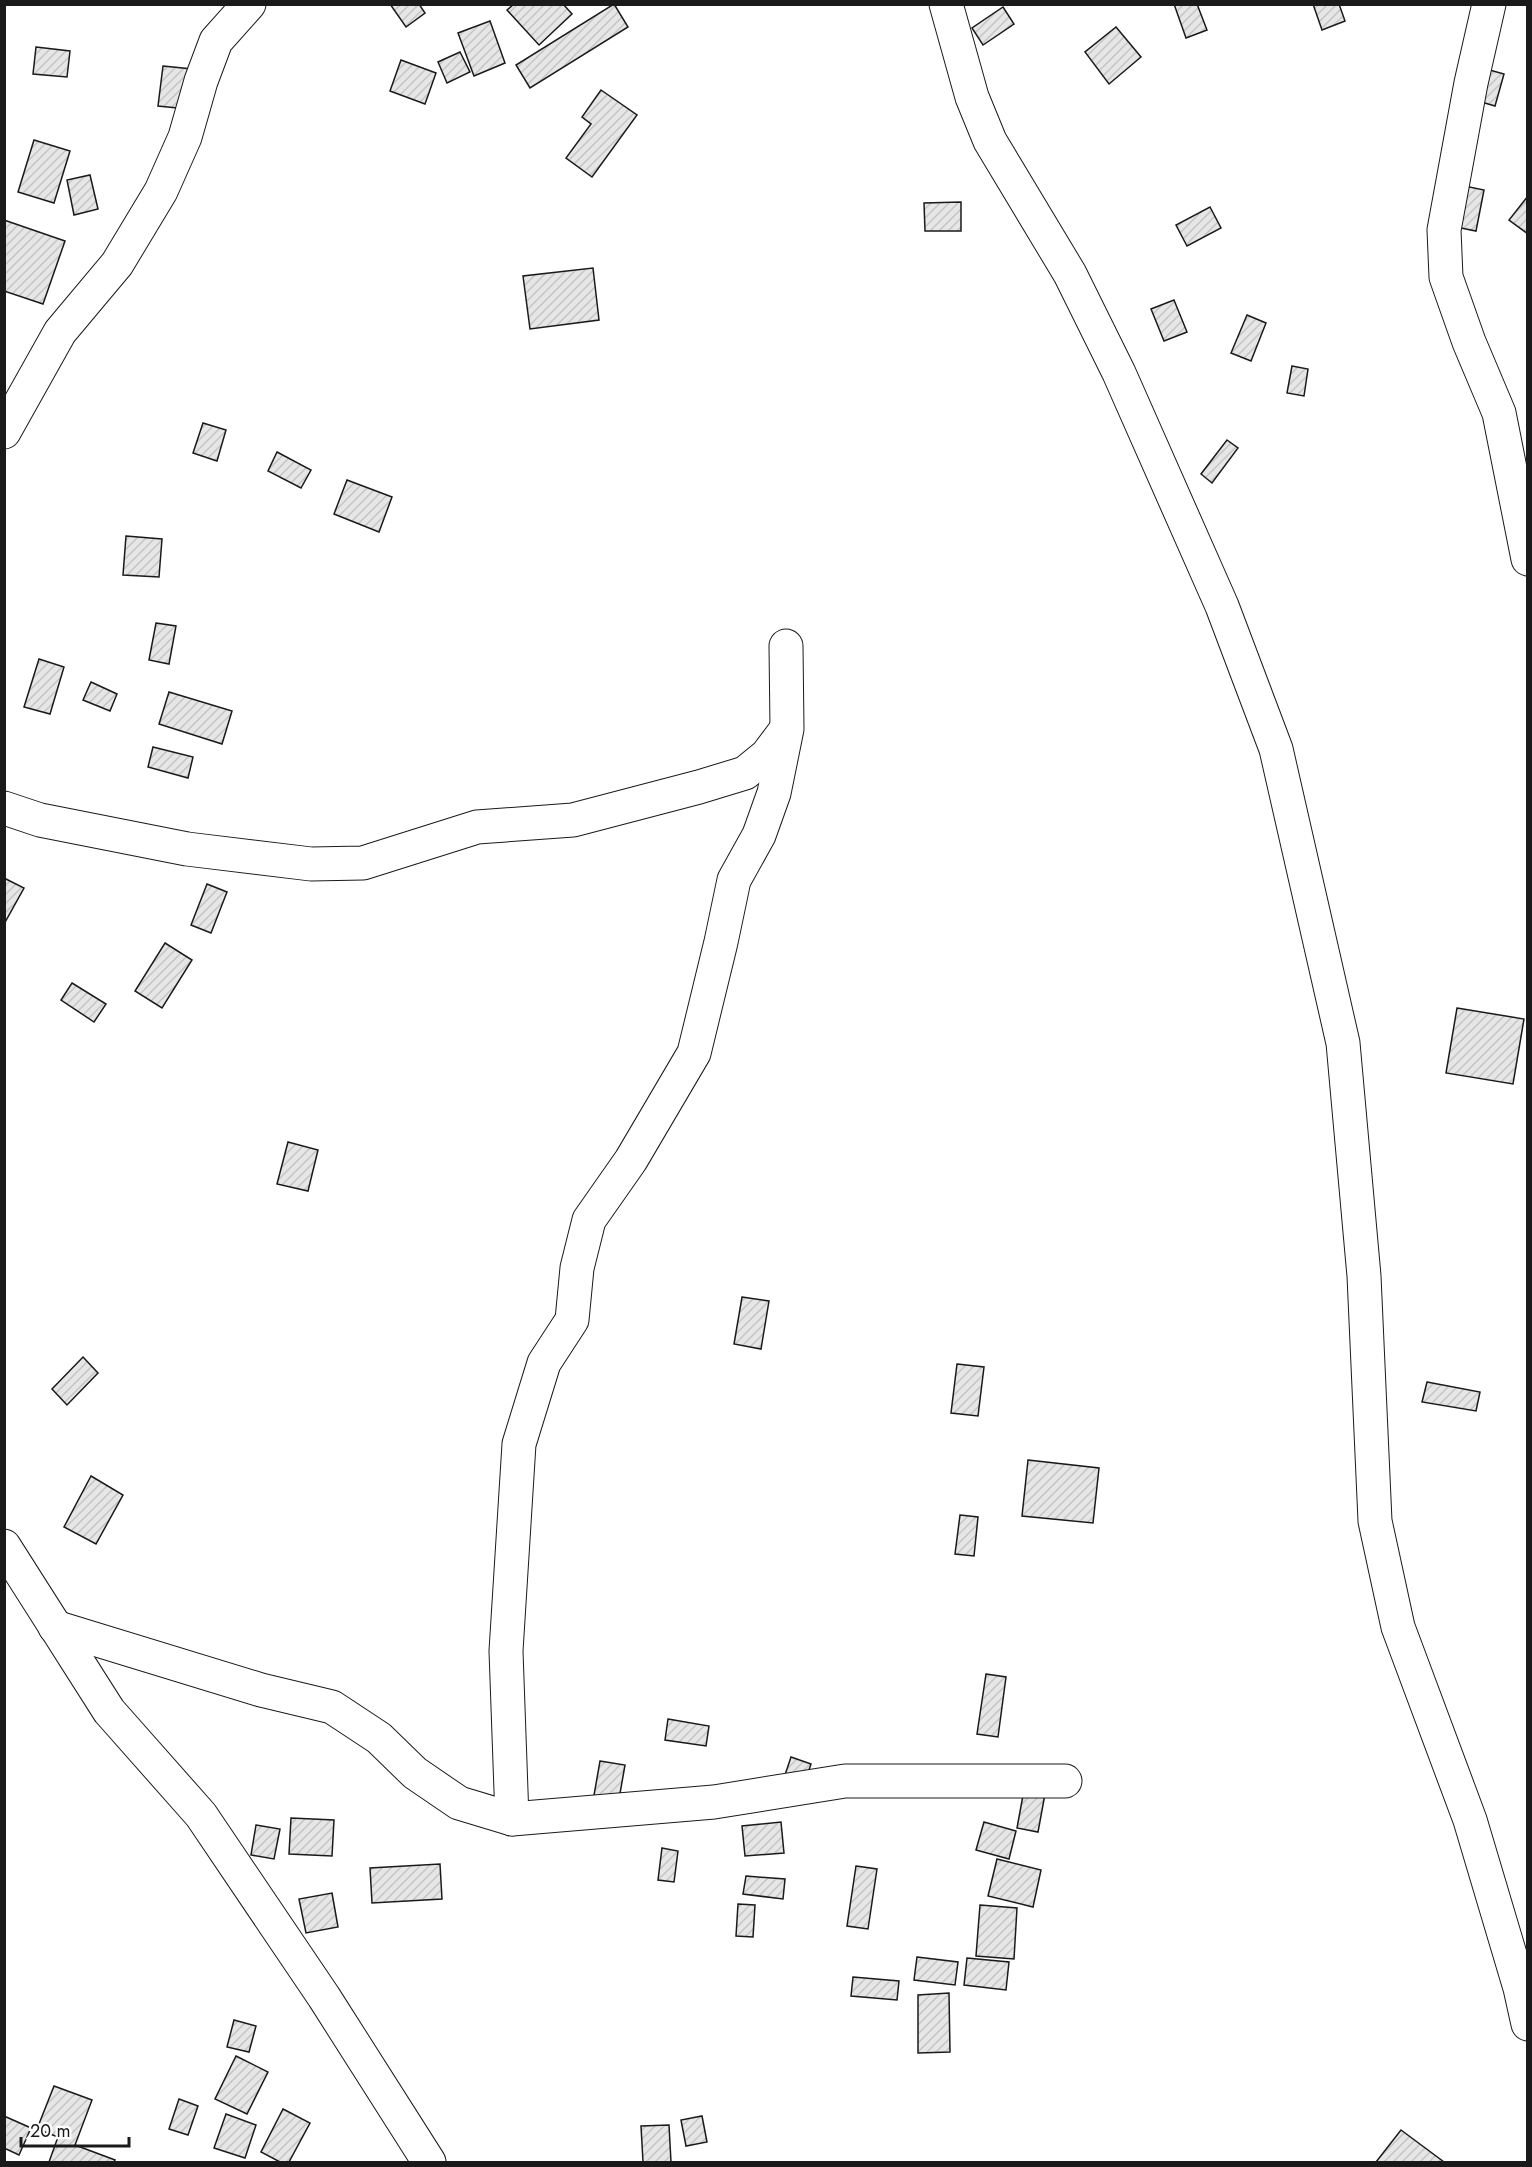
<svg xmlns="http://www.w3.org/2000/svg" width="1532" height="2167" viewBox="0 0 1532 2167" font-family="Jost,sans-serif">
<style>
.building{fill:url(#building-hatch);stroke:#1a1a1a;stroke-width:1.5}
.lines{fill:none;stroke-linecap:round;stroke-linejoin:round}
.street-casing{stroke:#1a1a1a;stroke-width:35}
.street{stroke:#fff;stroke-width:33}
</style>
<defs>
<pattern id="building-hatch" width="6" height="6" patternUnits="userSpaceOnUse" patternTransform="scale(1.5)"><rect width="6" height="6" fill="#e6e6e6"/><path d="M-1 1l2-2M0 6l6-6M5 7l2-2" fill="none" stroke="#c5c5c5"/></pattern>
</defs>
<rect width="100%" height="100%" fill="#fff"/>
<g class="building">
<path d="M 390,4 L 419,4 L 425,13 L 406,27 Z"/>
<path d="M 514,4 L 563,4 L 572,14 L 539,45 L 507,10 Z"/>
<path d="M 614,4 L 628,27 L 530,88 L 516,65 Z"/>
<path d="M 1174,4 L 1197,4 L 1207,30 L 1186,38 Z"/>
<path d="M 1313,4 L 1339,4 L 1345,21 L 1322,30 Z"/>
<path d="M 1003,7 L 1014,24 L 983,45 L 972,28 Z"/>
<path d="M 490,21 L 505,63 L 474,76 L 458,33 Z"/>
<path d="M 1116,27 L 1141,57 L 1109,84 L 1085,52 Z"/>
<path d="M 36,47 L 70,51 L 67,77 L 33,74 Z"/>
<path d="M 460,52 L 470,72 L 447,83 L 438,62 Z"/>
<path d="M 401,60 L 436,73 L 425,104 L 390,91 Z"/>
<path d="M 163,66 L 192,69 L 187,109 L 158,106 Z"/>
<path d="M 1486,69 L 1504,74 L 1495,106 L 1478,101 Z"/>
<path d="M 601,90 L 637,115 L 592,177 L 566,158 L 591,124 L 582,117 Z"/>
<path d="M 34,140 L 70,151 L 54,203 L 18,192 Z"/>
<path d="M 90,175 L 98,209 L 74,215 L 67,180 Z"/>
<path d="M 1455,184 L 1484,190 L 1476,231 L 1446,225 Z"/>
<path d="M 1528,196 L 1528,234 L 1509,220 Z"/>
<path d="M 961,202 L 961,231 L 925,231 L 924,203 Z"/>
<path d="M 1210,207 L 1221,228 L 1187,246 L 1176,225 Z"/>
<path d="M 4,220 L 65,241 L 43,304 L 4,291 Z"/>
<path d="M 593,268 L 599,320 L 530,329 L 523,276 Z"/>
<path d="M 1174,300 L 1187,332 L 1164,341 L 1151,309 Z"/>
<path d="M 1247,315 L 1266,323 L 1251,361 L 1231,353 Z"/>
<path d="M 1292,366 L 1308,369 L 1304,396 L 1287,393 Z"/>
<path d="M 203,423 L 226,430 L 217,461 L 193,453 Z"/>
<path d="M 1227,440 L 1238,448 L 1212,483 L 1201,474 Z"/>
<path d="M 277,452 L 311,470 L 301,488 L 268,471 Z"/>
<path d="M 347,480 L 392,497 L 379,532 L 334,514 Z"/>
<path d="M 126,536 L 162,539 L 159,577 L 123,575 Z"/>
<path d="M 156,623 L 176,626 L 169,664 L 149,660 Z"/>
<path d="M 39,659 L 64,667 L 50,714 L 24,707 Z"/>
<path d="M 91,682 L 117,694 L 110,711 L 83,700 Z"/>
<path d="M 169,692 L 232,711 L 222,744 L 159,724 Z"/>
<path d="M 153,747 L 193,757 L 188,778 L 148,767 Z"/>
<path d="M 4,878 L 24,888 L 4,924 Z"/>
<path d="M 207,884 L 227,892 L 211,933 L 191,925 Z"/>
<path d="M 165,943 L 192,960 L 162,1008 L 135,991 Z"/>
<path d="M 72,983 L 106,1004 L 94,1022 L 61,1000 Z"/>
<path d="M 1457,1008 L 1524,1019 L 1513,1084 L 1446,1073 Z"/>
<path d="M 288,1142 L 318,1150 L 308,1191 L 277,1184 Z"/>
<path d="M 742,1297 L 769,1301 L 761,1349 L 734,1344 Z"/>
<path d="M 83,1357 L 98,1373 L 67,1405 L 52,1389 Z"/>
<path d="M 957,1364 L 984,1367 L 978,1416 L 951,1413 Z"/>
<path d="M 1427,1382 L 1480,1392 L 1476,1411 L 1422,1402 Z"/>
<path d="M 1028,1460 L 1099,1468 L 1093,1523 L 1022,1516 Z"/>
<path d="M 91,1476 L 123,1495 L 96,1544 L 64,1527 Z"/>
<path d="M 960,1515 L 978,1517 L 974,1556 L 955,1554 Z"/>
<path d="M 986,1674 L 1006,1677 L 998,1737 L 977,1734 Z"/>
<path d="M 668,1719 L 709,1726 L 706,1746 L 665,1740 Z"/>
<path d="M 791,1757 L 811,1764 L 798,1803 L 778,1796 Z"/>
<path d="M 600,1761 L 625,1765 L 618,1805 L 593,1801 Z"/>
<path d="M 1024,1790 L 1045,1794 L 1038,1832 L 1017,1828 Z"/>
<path d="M 291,1818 L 334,1820 L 332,1856 L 289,1854 Z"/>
<path d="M 781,1822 L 784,1853 L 745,1856 L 742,1826 Z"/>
<path d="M 984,1822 L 1016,1831 L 1009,1859 L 976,1850 Z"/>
<path d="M 256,1825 L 280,1829 L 274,1859 L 251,1855 Z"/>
<path d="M 662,1848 L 678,1851 L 674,1882 L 658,1880 Z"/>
<path d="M 997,1859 L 1041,1870 L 1033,1907 L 988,1896 Z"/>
<path d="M 440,1864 L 442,1899 L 372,1903 L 370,1868 Z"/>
<path d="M 856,1866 L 877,1869 L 868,1929 L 847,1926 Z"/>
<path d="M 746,1876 L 785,1879 L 783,1899 L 743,1894 Z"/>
<path d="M 332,1893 L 338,1927 L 306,1933 L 299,1899 Z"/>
<path d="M 738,1904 L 755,1905 L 753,1937 L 736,1936 Z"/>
<path d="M 980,1905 L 1017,1908 L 1014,1959 L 976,1956 Z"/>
<path d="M 917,1957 L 958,1962 L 955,1985 L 914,1980 Z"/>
<path d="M 967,1958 L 1009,1962 L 1006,1990 L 964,1985 Z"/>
<path d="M 853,1977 L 899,1981 L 897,2000 L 851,1996 Z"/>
<path d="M 949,1993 L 950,2052 L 918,2053 L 918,1995 Z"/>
<path d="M 234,2020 L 256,2026 L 249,2052 L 227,2047 Z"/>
<path d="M 236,2056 L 268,2072 L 247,2114 L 215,2099 Z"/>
<path d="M 54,2086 L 92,2100 L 75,2145 L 115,2160 L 114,2162 L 49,2162 L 58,2137 L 37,2129 Z"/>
<path d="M 179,2099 L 198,2106 L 188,2135 L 169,2129 Z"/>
<path d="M 283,2109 L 310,2123 L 289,2162 L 280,2162 L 261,2152 Z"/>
<path d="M 226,2114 L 256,2125 L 245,2158 L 214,2148 Z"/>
<path d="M 4,2116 L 31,2128 L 19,2155 L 4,2148 Z"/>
<path d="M 702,2116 L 707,2142 L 686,2146 L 681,2120 Z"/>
<path d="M 669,2125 L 671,2162 L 643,2162 L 641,2126 Z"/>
<path d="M 1401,2130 L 1444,2162 L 1376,2162 Z"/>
</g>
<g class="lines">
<defs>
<g id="street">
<path d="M 946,4 L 972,97 L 990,141 L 1070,274 L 1119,373 L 1222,606 L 1276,749 L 1343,1043 L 1364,1276 L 1375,1521 L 1398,1627 L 1470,1820 L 1520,1988 L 1528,2024"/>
<path d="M 1489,4 L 1471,83 L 1444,230 L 1446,277 L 1469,342 L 1499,413 L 1528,559"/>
<path d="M 4,432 L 60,332 L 117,264 L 161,191 L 185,137 L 201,81 L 216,41 L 249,4"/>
<path d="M 4,808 L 40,820 L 187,849 L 311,864 L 363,863 L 477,827 L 573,820 L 699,787 L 745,773 L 767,755 L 785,731"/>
<path d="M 4,1546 L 109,1711 L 201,1815 L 324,1997 L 429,2162"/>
<path d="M 55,1627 L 261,1690 L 332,1707 L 379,1738 L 415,1773 L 459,1803 L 512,1819 L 714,1802 L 845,1781 L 1065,1781"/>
<path d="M 512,1819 L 506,1651 L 519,1444 L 544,1363 L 572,1320 L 577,1268 L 589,1220 L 631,1160 L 694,1053 L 721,942 L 734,880 L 759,835 L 774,793 L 787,729 L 786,646"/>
</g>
</defs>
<use href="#street" class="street-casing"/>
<use href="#street" class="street"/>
</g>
<rect width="1532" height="2167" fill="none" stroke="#1a1a1a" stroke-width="12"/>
<path d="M21 2137v9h108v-9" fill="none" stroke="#1a1a1a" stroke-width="3"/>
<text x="30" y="2137" font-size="18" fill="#1a1a1a" stroke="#ffffff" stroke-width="4.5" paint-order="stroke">20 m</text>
</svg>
